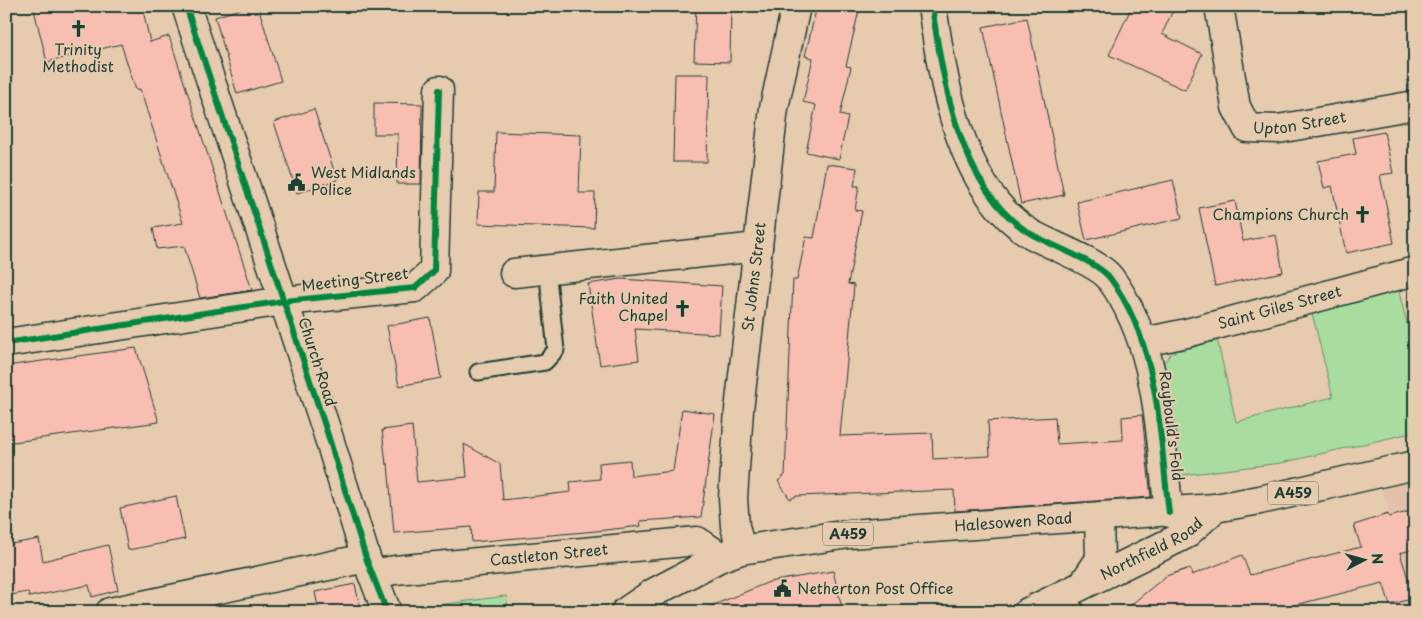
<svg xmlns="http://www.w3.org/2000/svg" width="1421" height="618" viewBox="0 0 1421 618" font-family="'Playpen Sans',sans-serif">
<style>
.built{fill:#e4c1aa}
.green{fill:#a9dda0;stroke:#648d6a}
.building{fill:#f9beb2;stroke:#1f3d34}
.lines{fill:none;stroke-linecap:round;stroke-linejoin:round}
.service-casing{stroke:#1f3d34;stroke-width:19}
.minor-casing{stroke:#1f3d34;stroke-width:31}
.tertiary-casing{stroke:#1f3d34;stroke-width:31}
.primary-casing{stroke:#1f3d34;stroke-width:31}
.service{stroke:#e6cbae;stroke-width:15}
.minor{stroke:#e6cbae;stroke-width:28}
.tertiary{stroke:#e6cbae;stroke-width:28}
.primary{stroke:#e6cbae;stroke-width:28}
.cycleway-casing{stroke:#e6cbae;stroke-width:9}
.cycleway{stroke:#00873e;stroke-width:6}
.labels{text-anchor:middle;stroke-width:4;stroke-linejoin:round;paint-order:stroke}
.shield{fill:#e6cbae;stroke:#5b6859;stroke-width:1}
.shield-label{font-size:14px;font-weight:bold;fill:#1f3d34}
.poi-label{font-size:15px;fill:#1f3d34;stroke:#e6cbae;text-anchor:start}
.street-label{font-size:15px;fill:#1f3d34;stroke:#e6cbae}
</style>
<rect width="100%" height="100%" fill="#e6cbae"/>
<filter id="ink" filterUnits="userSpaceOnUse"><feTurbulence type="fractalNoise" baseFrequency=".02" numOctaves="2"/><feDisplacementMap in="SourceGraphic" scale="10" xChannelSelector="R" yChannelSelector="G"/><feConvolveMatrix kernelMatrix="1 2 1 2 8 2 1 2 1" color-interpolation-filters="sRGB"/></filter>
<g filter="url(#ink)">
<path class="built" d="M 1415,465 L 1415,592 L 1411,586 L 1377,474 Z"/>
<g class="green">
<path d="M 1397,284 L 1415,355 L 1415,432 L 1281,463 L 1183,475 L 1175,464 L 1164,362 L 1174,350 L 1217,339 L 1236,422 L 1333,397 L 1311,309 Z"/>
<path d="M 506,596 L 509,612 L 418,612 L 416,608 Z"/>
</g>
<g class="building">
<path d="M 33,6 L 142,6 L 150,42 L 169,36 L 252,290 L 200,298 L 184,246 L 157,249 L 153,228 L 183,223 L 140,89 L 136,90 L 121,44 L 47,62 Z"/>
<path d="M 249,6 L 258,6 L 281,81 L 237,94 L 215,17 Z"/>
<path d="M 696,6 L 731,6 L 730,62 L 694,61 Z"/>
<path d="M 817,6 L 860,6 L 846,66 L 851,67 L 840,115 L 848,117 L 839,159 L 806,152 L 816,105 L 803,102 L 813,58 L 805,56 Z"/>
<path d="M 1132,6 L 1175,6 L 1162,34 L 1202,54 L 1185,90 L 1109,55 Z"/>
<path d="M 1027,18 L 1064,195 L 1021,204 L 983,27 Z"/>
<path d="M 675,74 L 709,74 L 707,162 L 673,162 Z"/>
<path d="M 374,103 L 422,104 L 421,184 L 397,184 L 398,134 L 374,134 Z"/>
<path d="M 314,109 L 337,180 L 297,193 L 274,122 Z"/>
<path d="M 496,132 L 581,135 L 579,193 L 595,193 L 594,228 L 478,224 L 479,192 L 494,192 Z"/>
<path d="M 1384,132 L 1393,173 L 1380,175 L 1394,243 L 1346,253 L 1332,186 L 1324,188 L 1318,161 L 1356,154 L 1353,138 Z"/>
<path d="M 827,164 L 857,168 L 854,186 L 859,186 L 855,210 L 862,211 L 848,284 L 854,285 L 840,436 L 932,433 L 933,459 L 990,456 L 988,421 L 1055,417 L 1057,444 L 1123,440 L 1122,417 L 1142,415 L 1151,497 L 955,511 L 954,490 L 797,496 L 790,499 L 778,481 L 785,475 L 793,280 L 797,280 L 806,237 L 814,238 Z"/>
<path d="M 1173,180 L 1182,218 L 1086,240 L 1077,202 Z"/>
<path d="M 1235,201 L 1243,241 L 1276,235 L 1283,272 L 1215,286 L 1199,208 Z"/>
<path d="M 621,279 L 722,286 L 719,334 L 635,329 L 639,360 L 600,365 L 588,284 Z"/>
<path d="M 430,318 L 441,378 L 399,386 L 387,326 Z"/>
<path d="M 136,348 L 159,422 L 6,443 L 6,366 Z"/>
<path d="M 682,409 L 715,414 L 701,517 L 640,521 L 641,526 L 596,531 L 472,542 L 471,527 L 394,533 L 388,464 L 386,464 L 382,430 L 412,426 L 417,482 L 467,477 L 464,444 L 500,464 L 503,500 L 571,492 L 570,482 L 600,479 L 599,463 L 630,460 L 631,476 L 673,471 Z"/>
<path d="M 176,496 L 185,539 L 128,550 L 120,508 Z"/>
<path d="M 1415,510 L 1415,549 L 1400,553 L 1414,598 L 1390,605 L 1383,583 L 1267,612 L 1122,612 L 1166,576 L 1190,568 L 1192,575 L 1242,555 L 1250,575 L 1361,547 L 1354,525 L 1388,514 L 1389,517 Z"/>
<path d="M 39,539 L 43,561 L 108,545 L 118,590 L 92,597 L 89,585 L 29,597 L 28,592 L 6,596 L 6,545 Z"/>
<path d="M 833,571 L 843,612 L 697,612 L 769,582 Z"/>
<path d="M 355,584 L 361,612 L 319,612 L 315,592 Z"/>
</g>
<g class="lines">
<defs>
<g id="service">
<path d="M 478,372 L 545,362 L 556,350 L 547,269"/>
<path d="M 1062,594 L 1078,612"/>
</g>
<g id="minor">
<path d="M 932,6 C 943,82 960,191 1031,234 C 1050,245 1098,262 1110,278 C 1160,346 1159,433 1169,513"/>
<path id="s1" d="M 1219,6 L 1236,107 L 1247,128 L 1278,129 L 1415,105"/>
<path d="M 514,273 L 758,247"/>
<path id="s2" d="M 1144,342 L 1187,333 L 1415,271"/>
<path d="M 6,343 L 284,301 L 415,288 L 434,271 L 439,90"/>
<path id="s3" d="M 741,550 L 735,526 L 733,498 L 739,410 L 774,108 L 796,6"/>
<path id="s4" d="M 372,574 L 395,570 L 697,541 L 721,557"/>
<path d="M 110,612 L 366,558"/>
</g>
<g id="tertiary">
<path d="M 186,6 L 327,432 L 366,558 L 387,612"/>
<path d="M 1083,584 L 1100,559 L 1099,517"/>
<path id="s5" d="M 1028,612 L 1185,535 L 1215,508"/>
</g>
<g id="primary">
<path id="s6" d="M 625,612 L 653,593 L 721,557 L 741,550 L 849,534 L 1215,508 L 1260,500 L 1415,465"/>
</g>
</defs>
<use href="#service" class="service-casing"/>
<use href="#minor" class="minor-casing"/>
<use href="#tertiary" class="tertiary-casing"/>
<use href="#primary" class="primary-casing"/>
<use href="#service" class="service"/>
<use href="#minor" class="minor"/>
<use href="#tertiary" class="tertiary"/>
<use href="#primary" class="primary"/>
<defs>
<g id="cycleway">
<path d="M 186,6 L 327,432 L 366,558 L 387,612"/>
<path d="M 932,6 C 943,82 960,191 1031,234 C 1050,245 1098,262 1110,278 C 1160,346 1159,433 1169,513"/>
<path d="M 6,343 L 284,301 L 415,288 L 434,271 L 439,90"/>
</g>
</defs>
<use href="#cycleway" class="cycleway-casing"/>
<use href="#cycleway" class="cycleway"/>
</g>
</g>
<defs>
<symbol id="church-bare" viewBox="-9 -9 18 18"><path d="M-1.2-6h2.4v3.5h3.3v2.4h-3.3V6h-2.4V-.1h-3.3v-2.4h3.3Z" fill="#1f3d34" stroke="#e6cbae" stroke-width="2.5" paint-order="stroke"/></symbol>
<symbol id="civic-bare" viewBox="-9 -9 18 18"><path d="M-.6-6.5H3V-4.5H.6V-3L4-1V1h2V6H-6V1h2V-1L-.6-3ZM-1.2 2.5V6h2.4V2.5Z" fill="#1f3d34" stroke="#e6cbae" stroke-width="2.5" paint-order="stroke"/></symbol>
</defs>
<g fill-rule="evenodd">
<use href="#church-bare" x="66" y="16" width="25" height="25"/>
<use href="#civic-bare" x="284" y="170" width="25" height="25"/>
<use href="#church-bare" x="1350" y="202" width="25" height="25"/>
<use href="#church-bare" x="670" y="296" width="25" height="25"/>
<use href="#civic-bare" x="770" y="576" width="25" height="25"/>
</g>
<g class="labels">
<g class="shield">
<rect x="1268" y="481.5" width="50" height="23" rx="4"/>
<rect x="823" y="522.5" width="50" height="23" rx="4"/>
</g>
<g class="shield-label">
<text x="1293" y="498">A459</text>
<text x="848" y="539">A459</text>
</g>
<g class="poi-label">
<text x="78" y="55" text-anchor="middle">Trinity<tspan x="78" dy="17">Methodist</tspan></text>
<text x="311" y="178">West Midlands<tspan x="311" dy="17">Police</tspan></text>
<text x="1349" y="220" text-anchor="end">Champions Church</text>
<text x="668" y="304" text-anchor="end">Faith United<tspan x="668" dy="17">Chapel</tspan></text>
<text x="797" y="594">Netherton Post Office</text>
</g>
<g class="street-label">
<text dy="5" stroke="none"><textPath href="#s1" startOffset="179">Upton Street</textPath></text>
<text dy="5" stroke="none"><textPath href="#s3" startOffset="275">St Johns Street</textPath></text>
<text transform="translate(355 280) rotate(-7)" y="5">Meeting Street</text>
<text dy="5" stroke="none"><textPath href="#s2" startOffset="140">Saint Giles Street</textPath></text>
<text transform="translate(317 362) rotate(72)" y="5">Church Road</text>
<text transform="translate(1171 426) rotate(83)" y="5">Raybould's Fold</text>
<text dy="5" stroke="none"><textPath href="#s6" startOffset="406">Halesowen Road</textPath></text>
<text dy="5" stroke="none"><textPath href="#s5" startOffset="139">Northfield Road</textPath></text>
<text dy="5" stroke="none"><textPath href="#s4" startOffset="178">Castleton Street</textPath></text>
</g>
</g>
<rect width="1421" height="618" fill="none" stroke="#e6cbae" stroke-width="25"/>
<rect x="12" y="12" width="1396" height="593" fill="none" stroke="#1f3d34" stroke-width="2" filter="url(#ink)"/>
<g transform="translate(1364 560) rotate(84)" stroke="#e6cbae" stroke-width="4" paint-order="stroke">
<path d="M0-4L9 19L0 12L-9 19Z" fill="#1f3d34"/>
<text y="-8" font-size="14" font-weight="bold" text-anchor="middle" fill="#1f3d34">N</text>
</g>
</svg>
